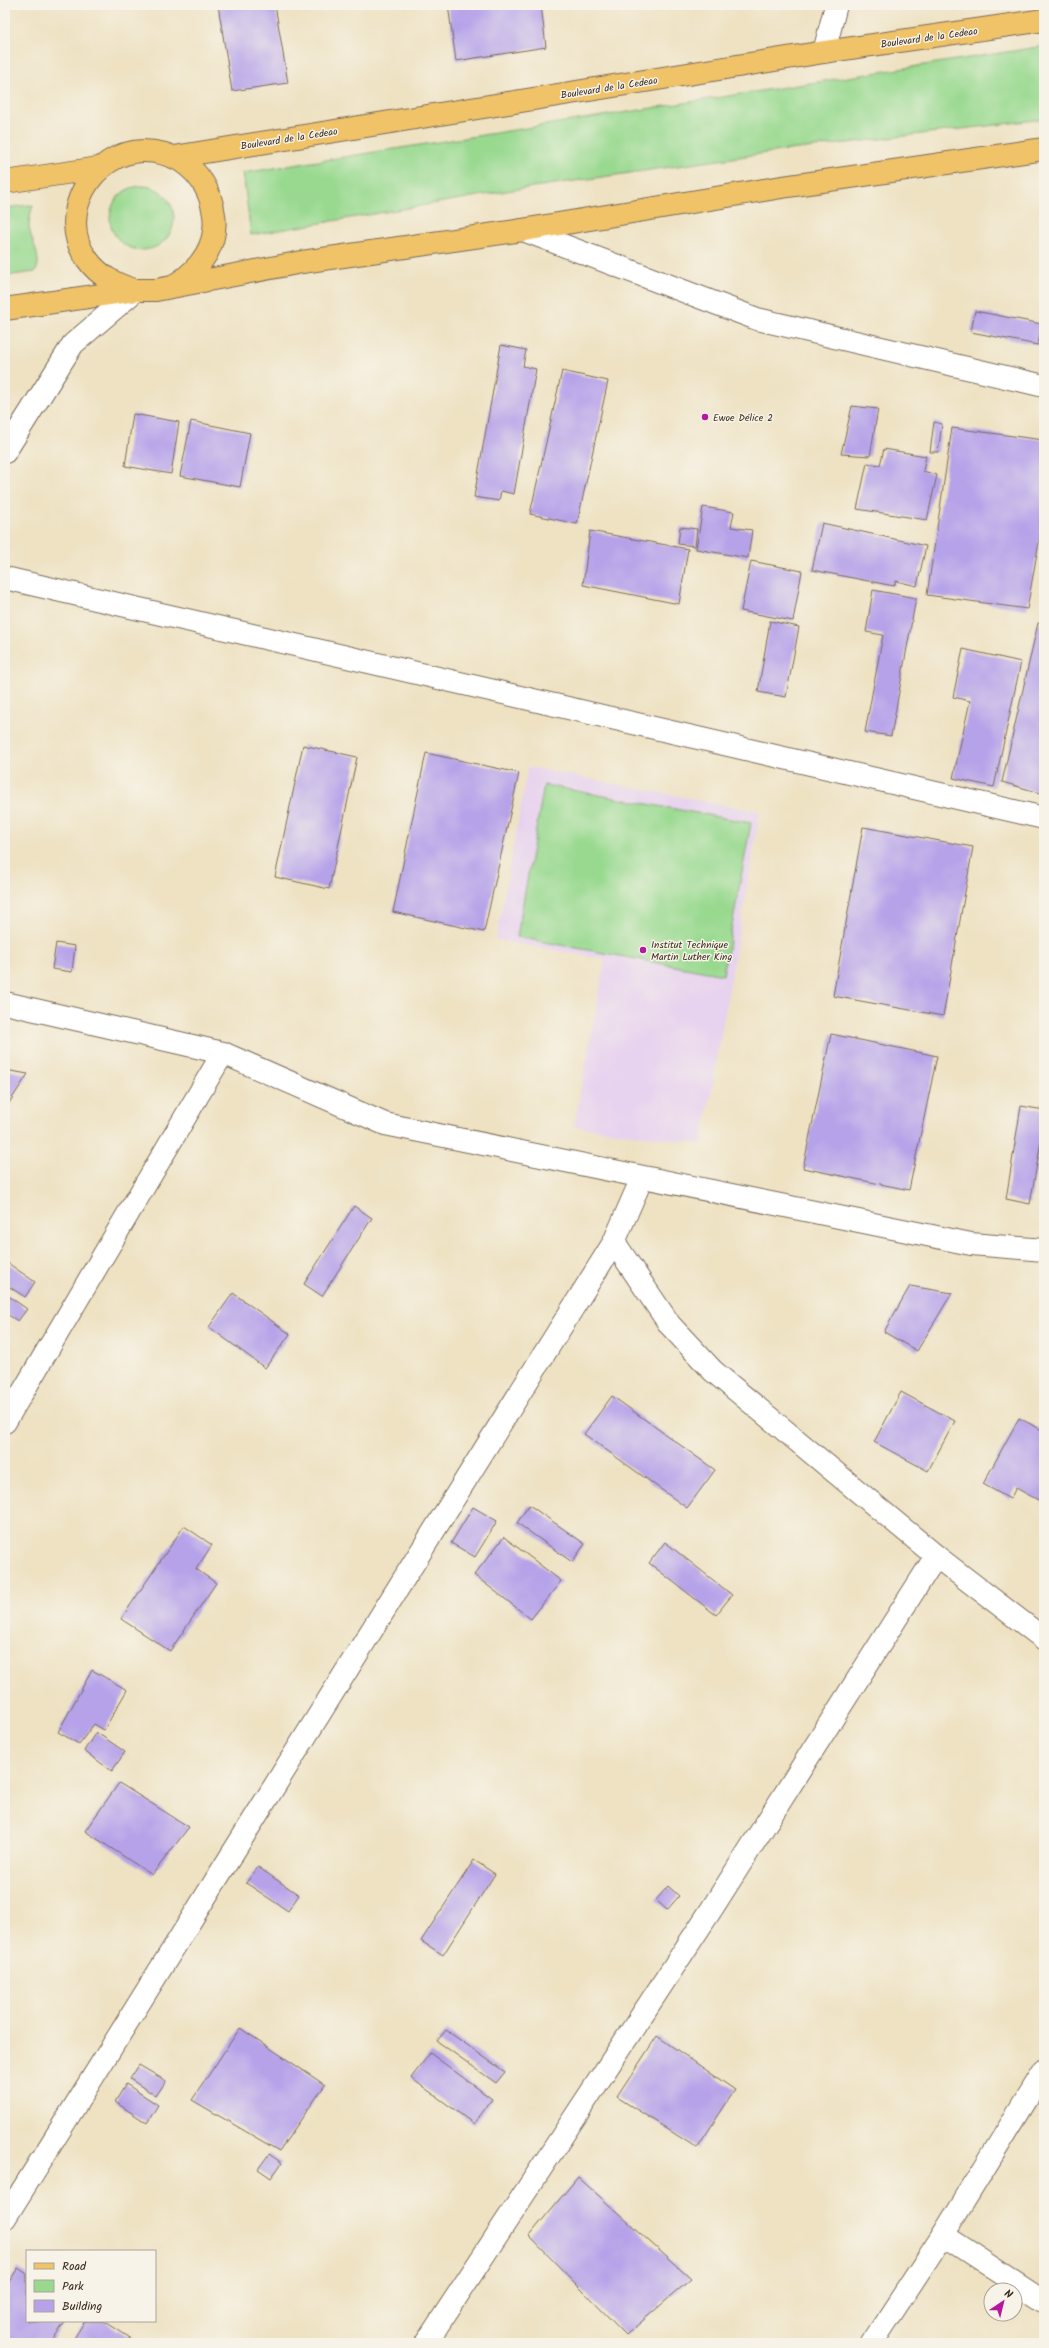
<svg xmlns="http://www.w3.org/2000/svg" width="1049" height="2348" viewBox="0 0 1049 2348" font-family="Kalam,sans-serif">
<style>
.built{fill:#e7d2ef}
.green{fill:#98d98f;stroke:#6a8256}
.building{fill:#b5a2e9}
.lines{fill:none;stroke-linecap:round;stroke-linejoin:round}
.minor-casing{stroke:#7a6a58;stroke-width:24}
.primary-casing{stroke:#7a6a58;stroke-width:24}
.minor{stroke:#fff;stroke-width:22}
.primary{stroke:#f0c369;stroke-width:22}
.poi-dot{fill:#b5179e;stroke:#f7f3e8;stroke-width:1.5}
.labels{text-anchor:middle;stroke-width:3;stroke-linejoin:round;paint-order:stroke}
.street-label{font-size:10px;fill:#3b2a1e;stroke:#f7f3e8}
.poi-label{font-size:10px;fill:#3b2a1e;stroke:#f7f3e8;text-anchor:start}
</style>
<rect width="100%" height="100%" fill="#f7f3e8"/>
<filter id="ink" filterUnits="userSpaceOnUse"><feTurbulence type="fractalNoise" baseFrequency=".025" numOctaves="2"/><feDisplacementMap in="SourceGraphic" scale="8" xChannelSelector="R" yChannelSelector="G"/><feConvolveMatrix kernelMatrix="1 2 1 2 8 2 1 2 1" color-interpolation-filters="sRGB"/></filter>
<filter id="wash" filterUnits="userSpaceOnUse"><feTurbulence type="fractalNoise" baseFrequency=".012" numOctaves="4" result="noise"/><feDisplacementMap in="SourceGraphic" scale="16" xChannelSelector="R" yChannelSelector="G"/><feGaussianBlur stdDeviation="0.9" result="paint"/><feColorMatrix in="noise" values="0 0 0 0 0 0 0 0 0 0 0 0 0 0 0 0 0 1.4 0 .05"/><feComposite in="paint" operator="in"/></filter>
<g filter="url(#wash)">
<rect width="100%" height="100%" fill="#eee2c3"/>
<path class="built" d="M 528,767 L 760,812 L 702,1144 L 574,1126 L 605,959 L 496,940 Z"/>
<g class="green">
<path d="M 1044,46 L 1044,119 L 773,152 L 513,190 L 251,235 L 243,173 Z"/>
<circle cx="142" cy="218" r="32"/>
<path d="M 29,205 L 33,206 C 30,213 28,225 30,232 C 33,245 43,260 35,272 L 5,276 L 5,208 Z"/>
<path d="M 544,785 L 751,823 L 723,975 L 517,937 Z"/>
</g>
<g id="blocks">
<g class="building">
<path d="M 218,5 L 275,5 L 288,83 L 232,91 Z"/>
<path d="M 448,5 L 541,5 L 546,47 L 456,61 Z"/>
<path d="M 975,311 L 1042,324 L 1038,345 L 971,332 Z"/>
<path d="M 501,345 L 526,350 L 523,366 L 536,369 L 514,494 L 501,491 L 499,501 L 474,497 Z"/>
<path d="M 562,371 L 608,381 L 577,524 L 530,514 Z"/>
<path d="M 852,406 L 878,409 L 870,456 L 841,454 Z"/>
<path d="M 133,414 L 179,422 L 171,474 L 125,466 Z"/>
<path d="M 191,421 L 250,433 L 240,487 L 180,476 Z"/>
<path d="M 934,422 L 942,424 L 938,452 L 930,452 Z"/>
<path d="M 952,428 L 1044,440 L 1044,514 L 1027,609 L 927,595 Z"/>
<path d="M 884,449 L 926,456 L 923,471 L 937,475 L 927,520 L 857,509 L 867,463 L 880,465 Z"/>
<path d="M 703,507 L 734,512 L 731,527 L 752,530 L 748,558 L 696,549 Z"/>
<path d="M 822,523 L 926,546 L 917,586 L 896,581 L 894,586 L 812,570 Z"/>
<path d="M 680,527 L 697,529 L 695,546 L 678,544 Z"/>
<path d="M 590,531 L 688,549 L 679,604 L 583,585 Z"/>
<path d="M 751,561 L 802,571 L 793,621 L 741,611 Z"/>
<path d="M 873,590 L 916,598 L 891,736 L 865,732 L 883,635 L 866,632 Z"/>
<path d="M 770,621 L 799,627 L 786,697 L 758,692 Z"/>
<path d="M 1038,623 L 1044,624 L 1044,794 L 1002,782 Z"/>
<path d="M 963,649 L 1021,662 L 994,787 L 953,778 L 970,701 L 953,697 Z"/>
<path d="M 303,745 L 357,757 L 329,889 L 275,877 Z"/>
<path d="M 426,753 L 519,773 L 484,932 L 393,912 Z"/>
<path d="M 863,827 L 973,847 L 943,1016 L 833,996 Z"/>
<path d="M 56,943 L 75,946 L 72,972 L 52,969 Z"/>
<path d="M 831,1034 L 937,1056 L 909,1190 L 803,1168 Z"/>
<path d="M 5,1070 L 28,1074 L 5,1109 Z"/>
<path d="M 1021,1106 L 1044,1110 L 1044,1124 L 1030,1204 L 1006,1199 Z"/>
<path d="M 354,1206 L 372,1218 L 322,1296 L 304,1284 Z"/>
<path d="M 5,1261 L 35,1282 L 25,1297 L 5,1284 Z"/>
<path d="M 910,1286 L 952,1293 L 917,1351 L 884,1332 Z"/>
<path d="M 233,1293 L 290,1334 L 265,1368 L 209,1327 Z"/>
<path d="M 7,1295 L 27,1309 L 18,1321 L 5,1313 L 5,1298 Z"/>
<path d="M 901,1392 L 955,1421 L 928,1471 L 874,1442 Z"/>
<path d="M 612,1396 L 715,1470 L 687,1508 L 584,1434 Z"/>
<path d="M 1019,1418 L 1044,1431 L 1044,1503 L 1016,1488 L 1010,1499 L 983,1484 Z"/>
<path d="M 529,1505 L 585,1544 L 572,1562 L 517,1523 Z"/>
<path d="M 473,1507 L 497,1521 L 475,1557 L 451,1543 Z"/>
<path d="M 184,1526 L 212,1545 L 196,1569 L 216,1583 L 170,1651 L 121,1619 Z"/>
<path d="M 504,1537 L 561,1581 L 531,1619 L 474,1575 Z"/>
<path d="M 665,1542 L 732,1595 L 716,1615 L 649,1563 Z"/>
<path d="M 92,1670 L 127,1690 L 104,1730 L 94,1724 L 79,1744 L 58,1732 Z"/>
<path d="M 96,1732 L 125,1752 L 112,1771 L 84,1751 Z"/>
<path d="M 119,1783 L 189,1827 L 152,1875 L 85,1831 Z"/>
<path d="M 474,1860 L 495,1874 L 443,1955 L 421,1941 Z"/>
<path d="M 258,1867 L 299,1895 L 288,1911 L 246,1883 Z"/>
<path d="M 668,1886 L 679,1896 L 667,1910 L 656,1900 Z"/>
<path d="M 240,2028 L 325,2085 L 279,2151 L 192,2100 Z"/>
<path d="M 446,2030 L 505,2072 L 496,2083 L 437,2041 Z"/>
<path d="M 657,2036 L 735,2090 L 697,2148 L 617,2097 Z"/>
<path d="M 430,2053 L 492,2099 L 474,2124 L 411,2078 Z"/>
<path d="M 139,2065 L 166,2081 L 156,2096 L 130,2079 Z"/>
<path d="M 126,2084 L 158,2105 L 147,2123 L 115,2102 Z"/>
<path d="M 269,2154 L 282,2163 L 271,2178 L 258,2169 Z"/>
<path d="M 578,2177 L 691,2279 L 626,2335 L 529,2236 Z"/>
<path d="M 18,2268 L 27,2274 L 27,2321 L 66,2321 L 50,2343 L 5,2343 L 5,2288 Z"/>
<path d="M 85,2321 L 104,2321 L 138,2343 L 71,2343 Z"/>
</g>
</g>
</g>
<g filter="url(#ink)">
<use href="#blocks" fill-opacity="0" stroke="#7a6a58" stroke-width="1"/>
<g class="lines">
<defs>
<g id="minor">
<path d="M 824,52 L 836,5"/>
<path d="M 523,230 L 757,319 L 1044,386"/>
<path d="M 5,452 L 73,344 L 136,290"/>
<path d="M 5,578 L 1044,818"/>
<path d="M 5,1003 L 223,1053 L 385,1124 L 971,1244 L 1044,1250"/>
<path d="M 614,1242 L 670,1325 L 713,1371 L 936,1556 L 1044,1639"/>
<path d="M 5,1422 L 223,1053"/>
<path d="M 5,2218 L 614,1242 L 642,1178"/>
<path d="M 943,2235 L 1044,2301"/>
<path d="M 426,2343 L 711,1910 L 936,1556"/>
<path d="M 872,2343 L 943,2235 L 1044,2071"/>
</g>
<g id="primary">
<path d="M 174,157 L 824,52 L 1044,20"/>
<path d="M 5,182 L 99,168"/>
<path d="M 134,290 C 115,284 99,276 87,259 C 55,216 92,152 143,151 C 157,151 169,154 181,161 C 201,174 211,192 214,215 C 218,244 201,268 178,283"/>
<path d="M 5,309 L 136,290 L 156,290 L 302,262 L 523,230 L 782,187 L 1044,149"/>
</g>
</defs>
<use href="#minor" class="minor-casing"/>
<use href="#primary" class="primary-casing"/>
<use href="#minor" class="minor"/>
<use href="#primary" class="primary"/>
</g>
</g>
<g class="poi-dot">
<circle cx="705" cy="417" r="4"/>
<circle cx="643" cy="950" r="4"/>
</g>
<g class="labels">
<g class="street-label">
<text transform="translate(929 37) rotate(-8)" y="4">Boulevard de la Cedeao</text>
<text transform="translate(609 87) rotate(-9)" y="4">Boulevard de la Cedeao</text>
<text transform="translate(289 138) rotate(-9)" y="4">Boulevard de la Cedeao</text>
</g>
<g class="poi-label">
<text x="713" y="421">Ewoe Délice 2</text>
<text x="651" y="948">Institut Technique<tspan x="651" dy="12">Martin Luther King</tspan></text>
</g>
</g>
<rect width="1049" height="2348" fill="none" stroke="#f7f3e8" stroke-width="20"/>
<rect x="26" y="2250" width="130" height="72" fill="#f7f3e8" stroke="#aca397"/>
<rect x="34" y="2263" width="20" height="6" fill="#f0c369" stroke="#aca397"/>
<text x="62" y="2270" font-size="12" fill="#3b2a1e">Road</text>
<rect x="34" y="2280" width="20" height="12" fill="#98d98f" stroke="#aca397"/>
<text x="62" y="2290" font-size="12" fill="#3b2a1e">Park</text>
<rect x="34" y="2300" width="20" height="12" fill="#b5a2e9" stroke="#aca397"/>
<text x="62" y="2310" font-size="12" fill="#3b2a1e">Building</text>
<g transform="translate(1003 2302) rotate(35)"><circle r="19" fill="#f7f3e8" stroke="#aca397"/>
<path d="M0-3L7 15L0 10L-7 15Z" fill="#b5179e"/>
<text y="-6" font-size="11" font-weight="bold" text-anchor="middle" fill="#3b2a1e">N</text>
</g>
</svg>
